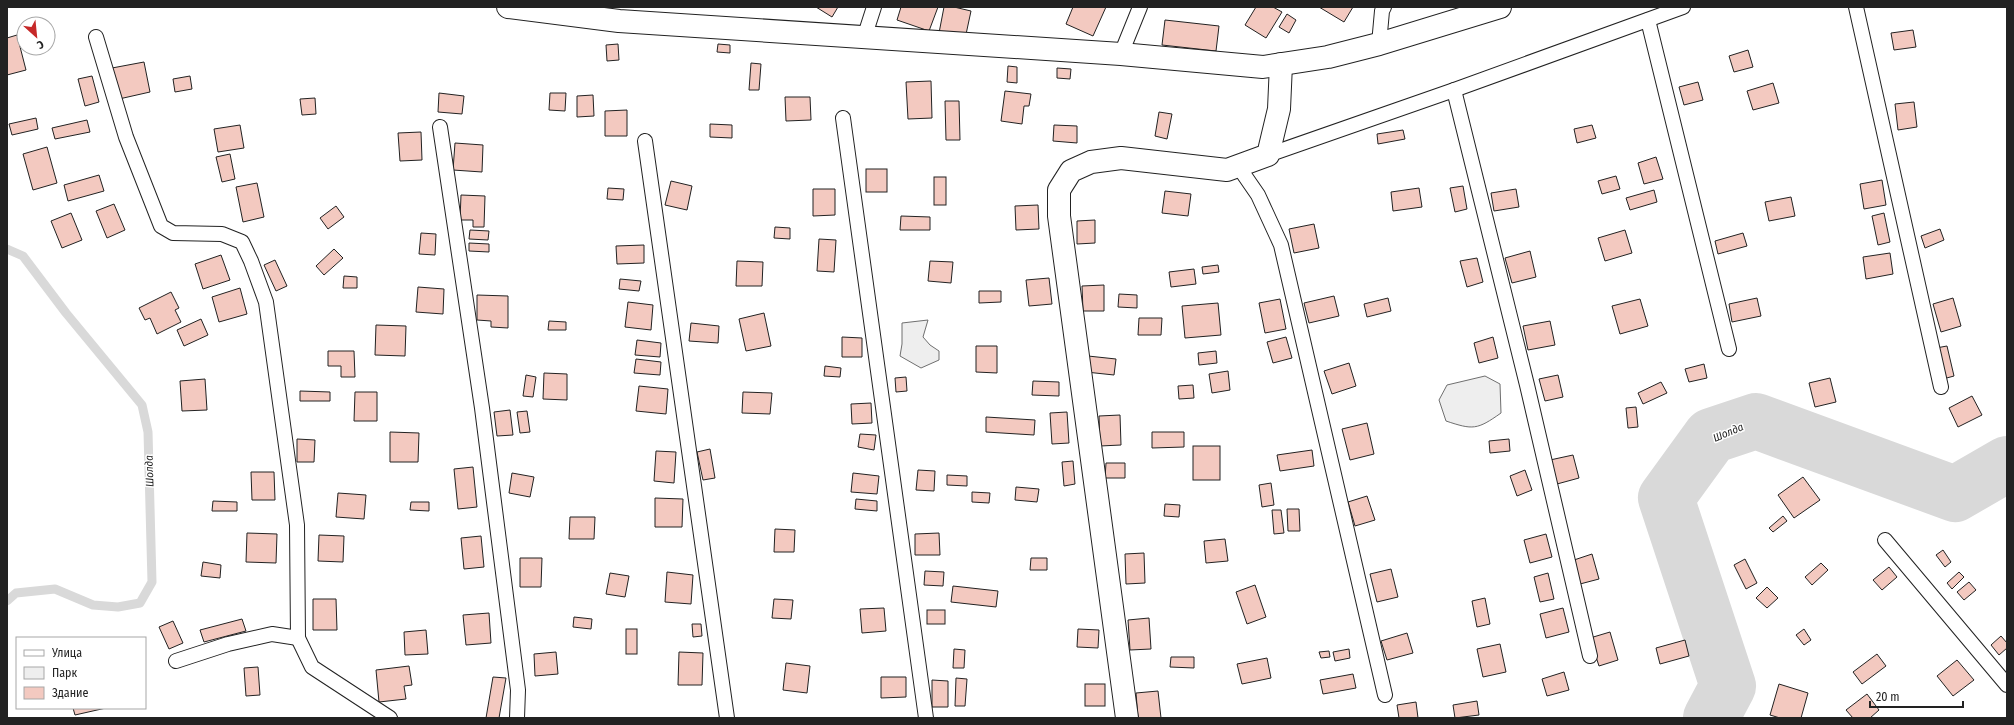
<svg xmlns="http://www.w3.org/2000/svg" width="2014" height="725" viewBox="0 0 2014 725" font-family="'Fira Sans Condensed',sans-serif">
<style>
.green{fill:#eee;stroke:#6f6f6f}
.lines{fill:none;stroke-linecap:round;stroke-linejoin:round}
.stream{stroke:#d9d9d9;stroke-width:9}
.river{stroke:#d9d9d9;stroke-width:56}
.building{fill:#f3c9c0;stroke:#222}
.lane-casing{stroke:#222;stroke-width:16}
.street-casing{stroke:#222;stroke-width:24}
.lane{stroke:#fff;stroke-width:14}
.street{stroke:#fff;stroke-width:22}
.labels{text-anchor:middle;stroke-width:3;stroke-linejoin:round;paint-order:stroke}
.water-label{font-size:11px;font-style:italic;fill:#222;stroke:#fff}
</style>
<rect width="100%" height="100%" fill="#fff"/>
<g class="green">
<path d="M 928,320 L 923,337 L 930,345 L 939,351 L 939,360 L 921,368 L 900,356 L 902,344 L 902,323 Z"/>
<path d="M 1485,376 L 1500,384 L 1501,413 C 1477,430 1473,430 1446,421 L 1439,400 L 1447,385 Z"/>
</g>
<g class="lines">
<path class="stream" d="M 7,249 L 23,256 L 66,313 L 142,405 L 148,432 L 152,582 L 140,603 L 118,607 L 93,605 L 55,589 L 16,593 L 7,601"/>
<path class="river" d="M 1711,718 L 1728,686 L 1666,498 L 1711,436 L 1756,421 L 1955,494 L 2007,464"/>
</g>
<g class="building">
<path d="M 816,7 L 838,7 L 832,17 Z"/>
<path d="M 901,7 L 938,7 L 929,31 L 897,20 Z"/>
<path d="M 944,7 L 954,7 L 971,11 L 965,39 L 939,33 Z"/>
<path d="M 1073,7 L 1106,7 L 1093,36 L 1066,24 Z"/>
<path d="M 1256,7 L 1273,7 L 1282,12 L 1266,38 L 1245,25 Z"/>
<path d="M 1319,7 L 1353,7 L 1344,22 Z"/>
<path d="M 1287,14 L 1296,20 L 1289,33 L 1279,27 Z"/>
<path d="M 1165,20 L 1219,26 L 1216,51 L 1162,45 Z"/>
<path d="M 1913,30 L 1916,47 L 1894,50 L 1891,33 Z"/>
<path d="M 17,35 L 26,70 L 7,75 L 7,38 Z"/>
<path d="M 618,44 L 619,60 L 607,61 L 606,45 Z"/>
<path d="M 718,44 L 730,45 L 730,53 L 717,52 Z"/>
<path d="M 1748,50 L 1753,67 L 1734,72 L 1729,56 Z"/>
<path d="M 144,62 L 150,92 L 119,99 L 112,68 Z"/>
<path d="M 751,63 L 761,64 L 759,90 L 749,90 Z"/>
<path d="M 1008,66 L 1017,67 L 1017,83 L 1007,82 Z"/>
<path d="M 1057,68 L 1071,69 L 1070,79 L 1057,78 Z"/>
<path d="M 92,76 L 99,102 L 85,106 L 78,79 Z"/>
<path d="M 190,76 L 192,89 L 175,92 L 173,79 Z"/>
<path d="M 931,81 L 932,118 L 908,119 L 906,82 Z"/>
<path d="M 1698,82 L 1703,100 L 1684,105 L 1679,87 Z"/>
<path d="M 1773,83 L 1779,103 L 1753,110 L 1747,91 Z"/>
<path d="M 1005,91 L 1031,94 L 1029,106 L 1024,106 L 1022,124 L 1001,121 Z"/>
<path d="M 439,93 L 464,96 L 462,114 L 438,112 Z"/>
<path d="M 550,93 L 566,93 L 565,111 L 549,110 Z"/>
<path d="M 593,95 L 594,116 L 577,117 L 577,96 Z"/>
<path d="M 785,97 L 810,97 L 811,120 L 786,121 Z"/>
<path d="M 315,98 L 316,114 L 302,115 L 300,99 Z"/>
<path d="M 945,101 L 959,101 L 960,140 L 946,140 Z"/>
<path d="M 1914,102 L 1917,127 L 1898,130 L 1895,104 Z"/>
<path d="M 627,110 L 627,136 L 605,136 L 605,111 Z"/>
<path d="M 1159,112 L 1172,114 L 1167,139 L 1155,136 Z"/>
<path d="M 36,118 L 38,129 L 12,135 L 9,124 Z"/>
<path d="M 87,120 L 90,132 L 55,139 L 52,128 Z"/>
<path d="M 710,124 L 732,125 L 732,138 L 710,137 Z"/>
<path d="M 240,125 L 244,148 L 218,152 L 214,129 Z"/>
<path d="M 1054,125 L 1077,126 L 1077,143 L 1053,141 Z"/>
<path d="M 1592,125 L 1596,138 L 1577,143 L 1574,129 Z"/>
<path d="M 1403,130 L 1405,139 L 1378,144 L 1377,134 Z"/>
<path d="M 421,132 L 422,160 L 400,161 L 398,133 Z"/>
<path d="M 455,143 L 483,145 L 482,172 L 453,170 Z"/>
<path d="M 47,147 L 57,183 L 33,190 L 23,154 Z"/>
<path d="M 230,154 L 235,179 L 222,182 L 216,157 Z"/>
<path d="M 1656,157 L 1663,179 L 1644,184 L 1638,163 Z"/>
<rect x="866" y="169" width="21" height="23"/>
<path d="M 99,175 L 104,191 L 68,201 L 64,185 Z"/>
<path d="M 1616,176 L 1620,189 L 1602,194 L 1598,181 Z"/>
<rect x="934" y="177" width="12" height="28"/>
<path d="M 1882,180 L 1886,205 L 1864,209 L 1860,184 Z"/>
<path d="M 671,181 L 692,186 L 687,210 L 665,205 Z"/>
<path d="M 257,183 L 264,217 L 243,222 L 236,187 Z"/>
<path d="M 1463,186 L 1467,209 L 1455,212 L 1450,188 Z"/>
<path d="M 608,188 L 624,189 L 623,200 L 607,199 Z"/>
<path d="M 1419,188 L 1422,207 L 1393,211 L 1391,192 Z"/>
<path d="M 813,189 L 835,189 L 835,215 L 813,216 Z"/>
<path d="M 1516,189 L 1519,207 L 1494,211 L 1491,193 Z"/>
<path d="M 1654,190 L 1657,202 L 1630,210 L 1626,198 Z"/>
<path d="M 1165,191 L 1191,194 L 1188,216 L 1162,213 Z"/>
<path d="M 461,195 L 485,196 L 484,227 L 473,227 L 473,220 L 460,220 Z"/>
<path d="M 1791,197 L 1795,216 L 1769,221 L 1765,202 Z"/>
<path d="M 114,204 L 125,230 L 107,238 L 96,211 Z"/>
<path d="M 1038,205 L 1039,229 L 1016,230 L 1015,206 Z"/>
<path d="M 336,206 L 344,217 L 328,229 L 320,218 Z"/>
<path d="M 71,213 L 82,240 L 62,248 L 51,221 Z"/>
<path d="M 1884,213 L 1890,242 L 1878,245 L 1872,216 Z"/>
<path d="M 901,216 L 930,217 L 930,230 L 900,230 Z"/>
<path d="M 1095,220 L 1095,243 L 1077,244 L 1077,221 Z"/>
<path d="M 1314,224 L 1319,248 L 1294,253 L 1289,229 Z"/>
<path d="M 775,227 L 790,228 L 790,239 L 774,238 Z"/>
<path d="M 1940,229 L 1944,240 L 1925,248 L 1921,236 Z"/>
<path d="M 470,230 L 489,231 L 488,240 L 469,239 Z"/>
<path d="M 1625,230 L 1632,253 L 1605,261 L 1598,238 Z"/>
<path d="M 421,233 L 436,234 L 435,255 L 419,254 Z"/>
<path d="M 1743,233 L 1747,246 L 1718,254 L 1715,241 Z"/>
<path d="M 819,239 L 836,240 L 834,272 L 817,271 Z"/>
<path d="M 469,243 L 489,244 L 489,252 L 469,251 Z"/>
<path d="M 644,245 L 644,263 L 617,264 L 616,246 Z"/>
<path d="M 334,249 L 343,258 L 324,275 L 316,266 Z"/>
<path d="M 1530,251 L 1536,277 L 1512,283 L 1505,258 Z"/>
<path d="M 1890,253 L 1893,274 L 1866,279 L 1863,257 Z"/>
<path d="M 221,255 L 230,280 L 203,289 L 195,264 Z"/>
<path d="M 1477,258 L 1483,282 L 1467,287 L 1460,261 Z"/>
<path d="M 275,260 L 287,286 L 276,291 L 264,265 Z"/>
<path d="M 737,261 L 763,262 L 762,286 L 736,286 Z"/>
<path d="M 930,261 L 953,262 L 951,283 L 928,281 Z"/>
<path d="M 1218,265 L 1219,272 L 1203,274 L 1202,267 Z"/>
<path d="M 1194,269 L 1196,284 L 1171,287 L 1169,272 Z"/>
<path d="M 344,276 L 357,277 L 357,288 L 343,288 Z"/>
<path d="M 1049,278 L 1052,304 L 1029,306 L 1026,280 Z"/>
<path d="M 620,279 L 641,281 L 639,291 L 619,289 Z"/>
<path d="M 1104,285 L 1104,311 L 1083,311 L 1082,286 Z"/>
<path d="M 418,287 L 444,289 L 443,314 L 416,312 Z"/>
<path d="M 240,288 L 247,314 L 219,322 L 212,297 Z"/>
<path d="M 979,291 L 1001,291 L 1001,302 L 979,303 Z"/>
<path d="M 171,292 L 179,308 L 175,310 L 181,322 L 157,334 L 150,318 L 145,320 L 139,308 Z"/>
<path d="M 1119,294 L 1137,295 L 1137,308 L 1118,307 Z"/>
<path d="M 477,295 L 508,296 L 508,328 L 491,327 L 491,321 L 477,320 Z"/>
<path d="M 1334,296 L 1339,316 L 1309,323 L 1304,303 Z"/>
<path d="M 1388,298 L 1391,311 L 1367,317 L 1364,304 Z"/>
<path d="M 1757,298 L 1761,316 L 1732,322 L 1729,304 Z"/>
<path d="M 1953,298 L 1961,326 L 1941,332 L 1933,304 Z"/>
<path d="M 1280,299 L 1286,329 L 1265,333 L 1259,303 Z"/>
<path d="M 1640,299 L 1648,326 L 1620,334 L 1612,306 Z"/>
<path d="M 628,302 L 653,305 L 651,330 L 625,327 Z"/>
<path d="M 1218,303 L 1221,335 L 1185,338 L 1182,306 Z"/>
<path d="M 764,313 L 771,346 L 746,351 L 739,319 Z"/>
<path d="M 1139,318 L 1162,318 L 1161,335 L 1138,335 Z"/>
<path d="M 201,319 L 208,335 L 184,346 L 177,330 Z"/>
<path d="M 549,321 L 566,322 L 566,330 L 548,330 Z"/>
<path d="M 1550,321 L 1555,345 L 1528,350 L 1523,326 Z"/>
<path d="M 691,323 L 719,326 L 718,343 L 689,341 Z"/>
<path d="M 376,325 L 406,326 L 405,356 L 375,355 Z"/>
<path d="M 842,337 L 862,338 L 862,357 L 842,357 Z"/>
<path d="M 1286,337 L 1292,358 L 1273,363 L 1267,342 Z"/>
<path d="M 1493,337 L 1498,358 L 1479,363 L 1474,343 Z"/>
<path d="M 637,340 L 661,343 L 660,357 L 635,355 Z"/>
<path d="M 976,346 L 997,346 L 997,373 L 976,372 Z"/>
<path d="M 1947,346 L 1954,376 L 1943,379 L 1936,348 Z"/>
<path d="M 328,351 L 354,351 L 355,377 L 341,377 L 341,366 L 328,366 Z"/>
<path d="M 1216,351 L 1217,363 L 1199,365 L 1198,353 Z"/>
<path d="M 1088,356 L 1116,359 L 1114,375 L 1086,372 Z"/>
<path d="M 636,359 L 661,362 L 660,375 L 634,373 Z"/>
<path d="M 1349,363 L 1356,386 L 1332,394 L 1324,371 Z"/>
<path d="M 1704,364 L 1707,378 L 1689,382 L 1685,369 Z"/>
<path d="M 825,366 L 841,368 L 840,377 L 824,376 Z"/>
<path d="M 1228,371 L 1230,390 L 1212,393 L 1209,374 Z"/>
<path d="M 544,373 L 567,374 L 567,400 L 543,399 Z"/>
<path d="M 526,375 L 536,377 L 533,397 L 523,396 Z"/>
<path d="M 1558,375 L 1563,397 L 1545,401 L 1539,379 Z"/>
<path d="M 906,377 L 907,391 L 896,392 L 895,378 Z"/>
<path d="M 1830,378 L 1836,402 L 1815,407 L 1809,383 Z"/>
<path d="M 205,379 L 207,410 L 182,411 L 180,381 Z"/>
<path d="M 1033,381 L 1059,382 L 1059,396 L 1032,395 Z"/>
<path d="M 1661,382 L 1667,393 L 1643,404 L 1638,393 Z"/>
<path d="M 1193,385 L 1194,398 L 1179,399 L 1178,386 Z"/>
<path d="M 639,386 L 668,389 L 666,414 L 636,411 Z"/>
<path d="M 300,391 L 330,392 L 330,401 L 300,401 Z"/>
<path d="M 355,392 L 377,392 L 377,421 L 354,421 Z"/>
<path d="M 743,392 L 772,393 L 770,414 L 742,413 Z"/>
<path d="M 1972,396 L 1982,415 L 1958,427 L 1949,408 Z"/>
<path d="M 871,403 L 872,423 L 852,424 L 851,404 Z"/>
<path d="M 1636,407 L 1638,427 L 1628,428 L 1626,408 Z"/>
<path d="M 510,410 L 513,435 L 497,436 L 494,412 Z"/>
<path d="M 527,411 L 530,432 L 520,433 L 517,412 Z"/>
<path d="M 1067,412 L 1069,443 L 1052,444 L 1050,413 Z"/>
<path d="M 1120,415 L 1121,445 L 1100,446 L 1099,416 Z"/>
<path d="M 986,417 L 1035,420 L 1034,435 L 986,432 Z"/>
<path d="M 1367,423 L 1374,454 L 1350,460 L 1342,429 Z"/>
<path d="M 390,432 L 419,433 L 418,462 L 390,462 Z"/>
<path d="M 1152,432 L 1184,432 L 1184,447 L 1152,448 Z"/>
<path d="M 860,434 L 876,435 L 874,450 L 858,447 Z"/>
<path d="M 297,439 L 315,440 L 314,462 L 297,462 Z"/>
<path d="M 1509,439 L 1510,451 L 1490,453 L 1489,441 Z"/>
<rect x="1193" y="446" width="27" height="34"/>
<path d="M 710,449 L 715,478 L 703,480 L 697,452 Z"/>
<path d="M 1312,450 L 1314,466 L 1280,471 L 1277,455 Z"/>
<path d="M 656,451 L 676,452 L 674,483 L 654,481 Z"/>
<path d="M 1573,455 L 1579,478 L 1557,484 L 1550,460 Z"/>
<path d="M 1073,461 L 1075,484 L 1064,486 L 1062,462 Z"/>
<path d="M 1106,463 L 1125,463 L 1125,478 L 1105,478 Z"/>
<path d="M 473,467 L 477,507 L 458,509 L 454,469 Z"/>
<path d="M 918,470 L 935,471 L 934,491 L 916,490 Z"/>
<path d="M 1525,470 L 1532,490 L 1517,496 L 1510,476 Z"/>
<path d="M 251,472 L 274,472 L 275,500 L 252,500 Z"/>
<path d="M 512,473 L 534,477 L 530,497 L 509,493 Z"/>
<path d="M 853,473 L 879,476 L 877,494 L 851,492 Z"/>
<path d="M 947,475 L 967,476 L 967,486 L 947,485 Z"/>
<path d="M 1803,477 L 1820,500 L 1794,518 L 1778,495 Z"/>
<path d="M 1271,483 L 1274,505 L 1262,507 L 1259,485 Z"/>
<path d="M 1016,487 L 1039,489 L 1037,502 L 1015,500 Z"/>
<path d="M 972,492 L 990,493 L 989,503 L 972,502 Z"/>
<path d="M 338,493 L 366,495 L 364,519 L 336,517 Z"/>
<path d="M 1367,496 L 1375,520 L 1355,526 L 1348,502 Z"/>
<path d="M 655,498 L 683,499 L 682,527 L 655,527 Z"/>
<path d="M 856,499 L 877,501 L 877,511 L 855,509 Z"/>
<path d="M 213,501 L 237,502 L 237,511 L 212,511 Z"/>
<path d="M 411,502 L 429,502 L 429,511 L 410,510 Z"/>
<path d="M 1165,504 L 1180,505 L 1179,517 L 1164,516 Z"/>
<path d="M 1287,509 L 1299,509 L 1300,531 L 1288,531 Z"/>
<path d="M 1272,510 L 1281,510 L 1284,533 L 1274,534 Z"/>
<path d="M 1783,516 L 1787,521 L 1773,532 L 1769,528 Z"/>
<path d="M 570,517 L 595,517 L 594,539 L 569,539 Z"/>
<path d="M 775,529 L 795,530 L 794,552 L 774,552 Z"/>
<path d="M 247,533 L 277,534 L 276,563 L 246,562 Z"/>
<path d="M 939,533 L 940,555 L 915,555 L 915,534 Z"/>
<path d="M 1546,534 L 1552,557 L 1530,563 L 1524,540 Z"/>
<path d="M 319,535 L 344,536 L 343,562 L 318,561 Z"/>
<path d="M 481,536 L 484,567 L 464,569 L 461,538 Z"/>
<path d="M 1225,539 L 1228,561 L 1206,563 L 1204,541 Z"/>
<path d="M 1943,550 L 1951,562 L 1945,567 L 1936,555 Z"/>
<path d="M 1144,553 L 1145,583 L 1126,584 L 1125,554 Z"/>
<path d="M 1592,554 L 1599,579 L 1580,584 L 1574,560 Z"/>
<path d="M 520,558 L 542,558 L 541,587 L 520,587 Z"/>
<path d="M 1031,558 L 1047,558 L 1047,570 L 1030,570 Z"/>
<path d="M 1745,559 L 1757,583 L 1746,589 L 1734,565 Z"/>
<path d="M 203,562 L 221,565 L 220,578 L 201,576 Z"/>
<path d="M 1821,563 L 1828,570 L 1812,585 L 1805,577 Z"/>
<path d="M 1889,567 L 1897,577 L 1882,590 L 1873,580 Z"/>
<path d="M 1391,569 L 1398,597 L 1377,602 L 1370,574 Z"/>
<path d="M 925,571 L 944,572 L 943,586 L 924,585 Z"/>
<path d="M 667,572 L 693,575 L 691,604 L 665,602 Z"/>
<path d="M 1959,572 L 1964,577 L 1952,589 L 1947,583 Z"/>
<path d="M 610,573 L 629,576 L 625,597 L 606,594 Z"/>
<path d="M 1548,573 L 1554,599 L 1540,602 L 1534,577 Z"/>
<path d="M 1969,582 L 1976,590 L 1964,600 L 1957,592 Z"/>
<path d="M 1255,585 L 1266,617 L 1247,624 L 1236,592 Z"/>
<path d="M 953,586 L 998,591 L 996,607 L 951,602 Z"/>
<path d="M 1767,587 L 1778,598 L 1767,608 L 1756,598 Z"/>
<path d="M 1485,598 L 1490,624 L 1477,627 L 1472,601 Z"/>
<path d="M 313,599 L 336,599 L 337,630 L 313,630 Z"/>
<path d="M 774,599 L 793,600 L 791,619 L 772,618 Z"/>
<path d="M 884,608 L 886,631 L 862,633 L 860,609 Z"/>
<path d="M 1563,608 L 1569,632 L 1546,638 L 1540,614 Z"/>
<rect x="927" y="610" width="18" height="14"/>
<path d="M 489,613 L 491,643 L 466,645 L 463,615 Z"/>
<path d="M 574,617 L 592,619 L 591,629 L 573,627 Z"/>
<path d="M 1149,618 L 1151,649 L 1130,650 L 1128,620 Z"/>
<path d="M 242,619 L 246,631 L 204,642 L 200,630 Z"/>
<path d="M 173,621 L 183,643 L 169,649 L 159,627 Z"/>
<path d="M 692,624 L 701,624 L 702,636 L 693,637 Z"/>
<rect x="626" y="629" width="11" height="25"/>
<path d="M 1078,629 L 1099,630 L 1098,648 L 1077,647 Z"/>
<path d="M 1804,629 L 1811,640 L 1804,645 L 1796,635 Z"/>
<path d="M 426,630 L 428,654 L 405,655 L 404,632 Z"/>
<path d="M 1610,632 L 1618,660 L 1599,666 L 1590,638 Z"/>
<path d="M 1407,633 L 1413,653 L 1387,660 L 1381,641 Z"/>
<path d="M 2001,636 L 2007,643 L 2007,648 L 1999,655 L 1991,645 Z"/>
<path d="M 1685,640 L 1689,656 L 1660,664 L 1656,648 Z"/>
<path d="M 1500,644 L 1506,672 L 1483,677 L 1477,649 Z"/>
<path d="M 954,649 L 965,650 L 964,668 L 953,668 Z"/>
<path d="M 1349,649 L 1350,658 L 1335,661 L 1333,652 Z"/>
<path d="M 1329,651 L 1330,657 L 1321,658 L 1319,652 Z"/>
<path d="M 556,652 L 558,674 L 535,676 L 534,654 Z"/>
<path d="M 679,652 L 703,653 L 702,685 L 678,685 Z"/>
<path d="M 1877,654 L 1886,666 L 1862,684 L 1853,672 Z"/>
<path d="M 1171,657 L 1194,657 L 1194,668 L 1170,667 Z"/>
<path d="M 1267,658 L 1271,678 L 1242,684 L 1237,664 Z"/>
<path d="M 1957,660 L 1974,680 L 1953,696 L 1937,676 Z"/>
<path d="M 786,663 L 810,666 L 807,693 L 783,690 Z"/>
<path d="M 409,666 L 412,685 L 404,686 L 406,699 L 379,702 L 376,670 Z"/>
<path d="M 258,667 L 260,695 L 246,696 L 244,668 Z"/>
<path d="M 1564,672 L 1569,690 L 1547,696 L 1542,679 Z"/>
<path d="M 1353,674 L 1356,688 L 1323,694 L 1320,680 Z"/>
<path d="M 493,677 L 506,678 L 499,718 L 486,718 Z"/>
<path d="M 881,677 L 906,677 L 906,697 L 881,698 Z"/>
<path d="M 956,678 L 967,679 L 965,706 L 955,706 Z"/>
<path d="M 932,680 L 948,681 L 948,707 L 932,707 Z"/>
<rect x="1085" y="684" width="20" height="22"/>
<path d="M 1779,684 L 1808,693 L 1801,718 L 1780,718 L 1770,715 Z"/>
<path d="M 1158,691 L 1161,718 L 1138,718 L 1136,693 Z"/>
<path d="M 1867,694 L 1879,710 L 1870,718 L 1853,718 L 1846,710 Z"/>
<path d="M 1477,701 L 1479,715 L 1455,718 L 1453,705 Z"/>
<path d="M 1416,702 L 1418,718 L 1399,718 L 1397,705 Z"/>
<path d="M 73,708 L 106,708 L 75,715 Z"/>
</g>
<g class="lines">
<defs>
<g id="lane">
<path d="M 1856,7 L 1941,387"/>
<path d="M 1648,20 L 1729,349"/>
<path d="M 96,37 L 126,137 L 161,226 L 173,233 L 222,234 L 242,242 L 251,261 L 266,302 L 297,525 L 298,638 L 312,667 L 390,718"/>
<path d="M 864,38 L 874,7"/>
<path d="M 1379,44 L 1382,11 L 1384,7"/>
<path d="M 1121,54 L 1140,7"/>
<path d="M 1454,90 L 1527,385 L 1590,656"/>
<path d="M 843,118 L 926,718"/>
<path d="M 440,127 L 482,408 L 518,690 L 517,718"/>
<path d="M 645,141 L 727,718"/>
<path d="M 1268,155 L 1454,90 L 1683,7"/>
<path d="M 1238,166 L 1258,195 L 1281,245 L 1385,695"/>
<path d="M 1885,540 L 2007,685"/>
<path d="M 176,661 L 228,644 L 272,634 L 298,638"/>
</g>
<g id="street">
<path d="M 508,7 L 619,21 L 1121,54 L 1263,67 L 1328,57 L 1379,44 L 1500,7"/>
<path d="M 1127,718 L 1059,216 L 1059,190 L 1071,171 L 1091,162 L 1121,158 L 1227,170 L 1268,155 L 1279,109 L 1281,64"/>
</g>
</defs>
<use href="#lane" class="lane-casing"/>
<use href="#street" class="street-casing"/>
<use href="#lane" class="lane"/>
<use href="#street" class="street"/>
</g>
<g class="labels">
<g class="water-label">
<text transform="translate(1728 432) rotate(-23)" y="4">Шолда</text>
<text transform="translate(149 471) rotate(-92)" y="4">Шолда</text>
</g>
</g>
<rect width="2014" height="725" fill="none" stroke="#222222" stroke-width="16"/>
<rect x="16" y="637" width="130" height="72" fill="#ffffff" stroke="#a7a7a7"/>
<rect x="24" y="650" width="20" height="6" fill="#ffffff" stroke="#a7a7a7"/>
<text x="52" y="657" font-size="12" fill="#222222">Улица</text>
<rect x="24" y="667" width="20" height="12" fill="#eeeeee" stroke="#a7a7a7"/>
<text x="52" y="677" font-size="12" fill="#222222">Парк</text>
<rect x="24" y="687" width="20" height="12" fill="#f3c9c0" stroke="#a7a7a7"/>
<text x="52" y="697" font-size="12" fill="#222222">Здание</text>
<g transform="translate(36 36) rotate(153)"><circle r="19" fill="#ffffff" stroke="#a7a7a7"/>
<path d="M0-3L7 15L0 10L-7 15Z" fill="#c62828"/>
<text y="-6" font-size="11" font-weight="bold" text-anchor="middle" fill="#222222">С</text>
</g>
<path d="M1870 701v6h93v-6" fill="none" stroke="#222222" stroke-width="2"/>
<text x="1876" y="701" font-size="12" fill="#222222" stroke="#ffffff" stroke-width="3" paint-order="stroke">20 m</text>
</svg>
